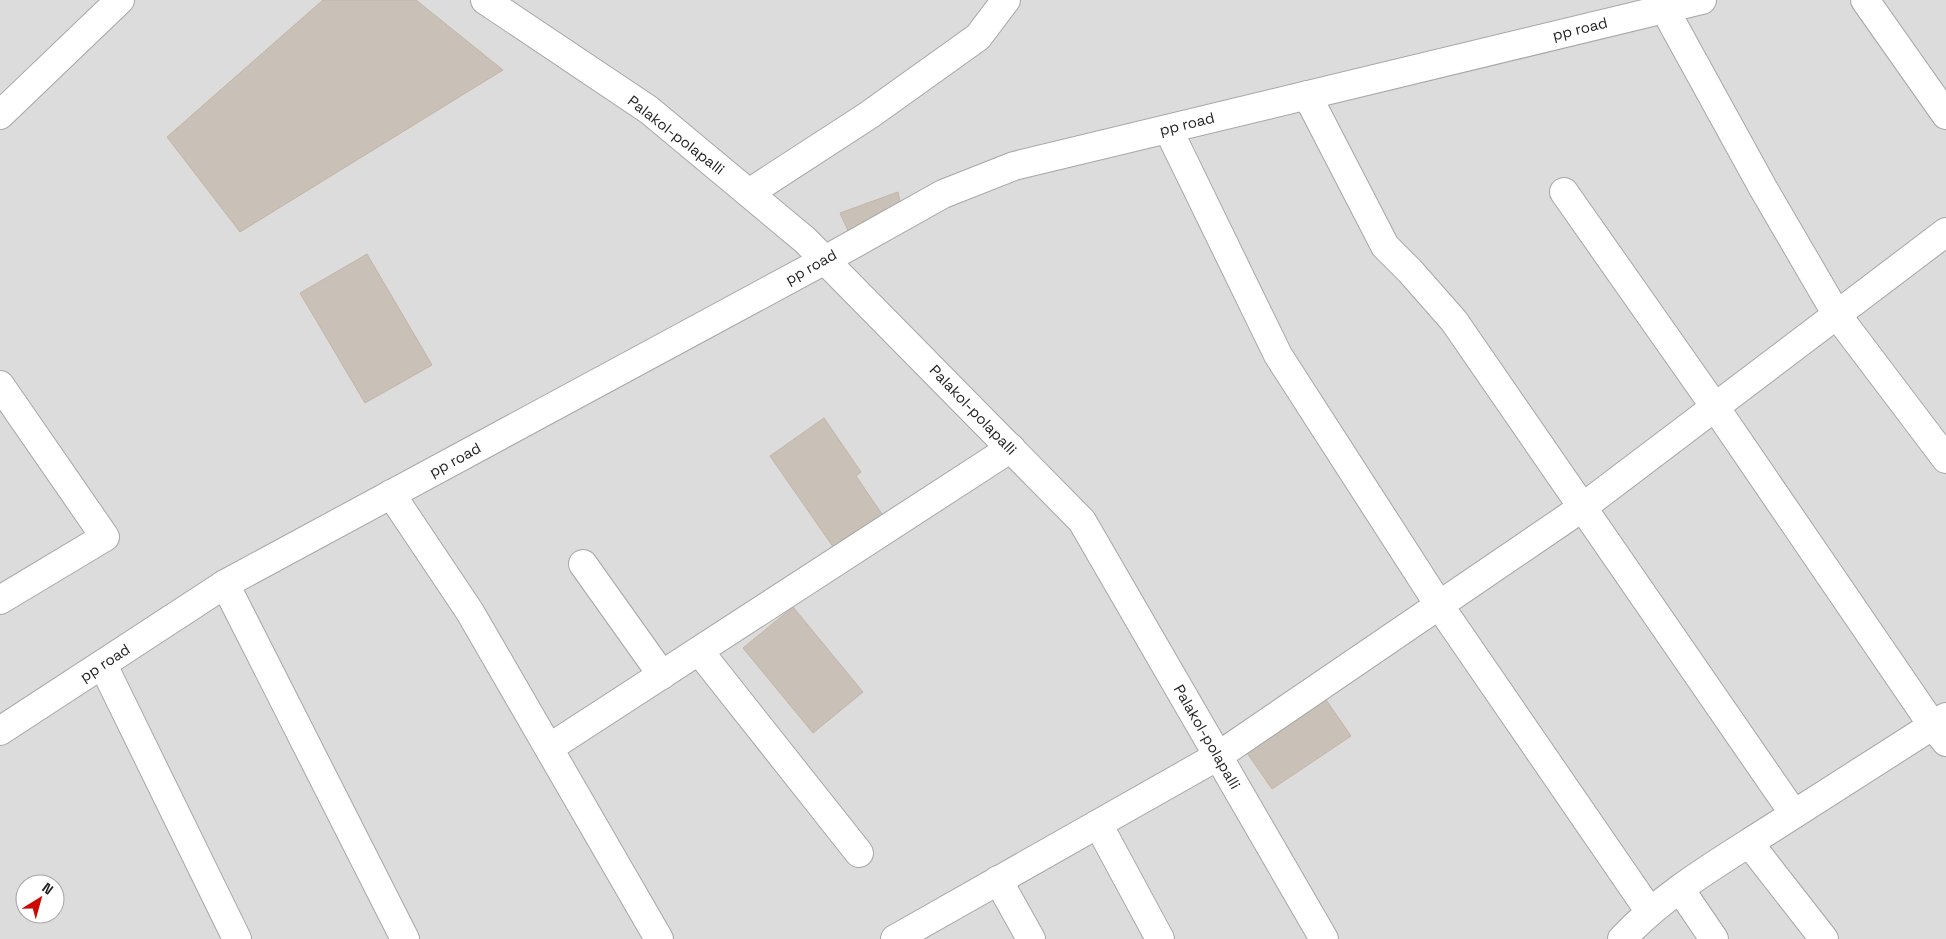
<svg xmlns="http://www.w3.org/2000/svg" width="1946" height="939" viewBox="0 0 1946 939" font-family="'Space Grotesk',sans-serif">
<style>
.residential{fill:#dddcdc;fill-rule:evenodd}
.building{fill:#c9c0b7;stroke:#c3b4a6}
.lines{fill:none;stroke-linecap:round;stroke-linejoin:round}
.minor-casing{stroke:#a6a6a6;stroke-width:30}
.tertiary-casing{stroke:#a6a6a6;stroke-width:30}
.minor{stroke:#fff;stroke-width:28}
.tertiary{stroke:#fff;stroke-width:28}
.labels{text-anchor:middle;stroke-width:5;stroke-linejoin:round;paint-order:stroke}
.street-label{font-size:15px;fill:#1f1f1f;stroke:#fff}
</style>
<rect width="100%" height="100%" fill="#f0ede4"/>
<path class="residential" d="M 0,0 L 1946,0 L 1946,939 L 0,939 ZM 25,884 L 55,884 L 55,914 L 25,914 Z"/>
<g class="building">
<path d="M 323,0 L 416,0 L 503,70 L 240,232 L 167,137 Z"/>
<path d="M 898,192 L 902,211 L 851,237 L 840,213 Z"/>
<path d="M 367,254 L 432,365 L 365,403 L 300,293 Z"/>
<path d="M 824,418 L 861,472 L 856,476 L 884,517 L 836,551 L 770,456 Z"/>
<path d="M 793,607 L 863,692 L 813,733 L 743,648 Z"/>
<path d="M 1322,694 L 1351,736 L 1272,789 L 1243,747 Z"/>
</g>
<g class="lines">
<defs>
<g id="minor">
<path d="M 1865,0 L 1946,115"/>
<path d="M 1664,8 L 1763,188 L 1837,315 L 1946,459"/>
<path d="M 1307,95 L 1385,246 L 1410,271 L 1454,321 L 1794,814"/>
<path d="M 0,115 L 120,0"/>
<path d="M 1168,129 L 1278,355 L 1439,605 L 1650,912"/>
<path d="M 1564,192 L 1715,407 L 1933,726 L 1946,742"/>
<path d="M 749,193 L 869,115 L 978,37 L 1006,0"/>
<path d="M 0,385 L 105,537 L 0,600"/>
<path d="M 391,494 L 470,612 L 659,939"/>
<path d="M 583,564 L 662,675"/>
<path d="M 225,584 L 405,939"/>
<path d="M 699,651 L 859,853"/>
<path d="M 103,665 L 237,939"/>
<path d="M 0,731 L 225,584 L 825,260 L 943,194 L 1014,166 L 1702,0"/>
<path d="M 549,748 L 1011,448"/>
<path d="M 1098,824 L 1160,939"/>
<path d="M 1749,843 L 1824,939"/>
<path d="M 998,880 L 1031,939"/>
<path d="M 1680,889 L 1714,939"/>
<path d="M 895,939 L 1218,756 L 1583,507 L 1946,232"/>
<path d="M 1622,939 C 1663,895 1716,864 1766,832 C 1826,794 1886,756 1946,717"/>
</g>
<path id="tertiary" d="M 485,0 L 649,110 L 805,240 L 1082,521 L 1324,939"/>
</defs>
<use href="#minor" class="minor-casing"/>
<use href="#tertiary" class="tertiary-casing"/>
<use href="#minor" class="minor"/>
<use href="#tertiary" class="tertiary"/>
</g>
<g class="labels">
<g class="street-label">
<text transform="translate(1580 29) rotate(-14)" y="5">pp road</text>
<text transform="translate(1187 124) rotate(-14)" y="5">pp road</text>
<text transform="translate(676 135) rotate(38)" y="5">Palakol-polapalli</text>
<text transform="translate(811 267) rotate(-29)" y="5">pp road</text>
<text transform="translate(973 410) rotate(46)" y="5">Palakol-polapalli</text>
<text transform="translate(455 460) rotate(-28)" y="5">pp road</text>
<text transform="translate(105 663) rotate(-33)" y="5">pp road</text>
<text transform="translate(1207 737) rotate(60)" y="5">Palakol-polapalli</text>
</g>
</g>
<g transform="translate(40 899) rotate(37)"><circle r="24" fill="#ffffff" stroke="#a5a5a5"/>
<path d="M0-4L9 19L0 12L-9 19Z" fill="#ce0a00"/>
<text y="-8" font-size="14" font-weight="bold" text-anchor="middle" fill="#1f1f1f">N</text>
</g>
</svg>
